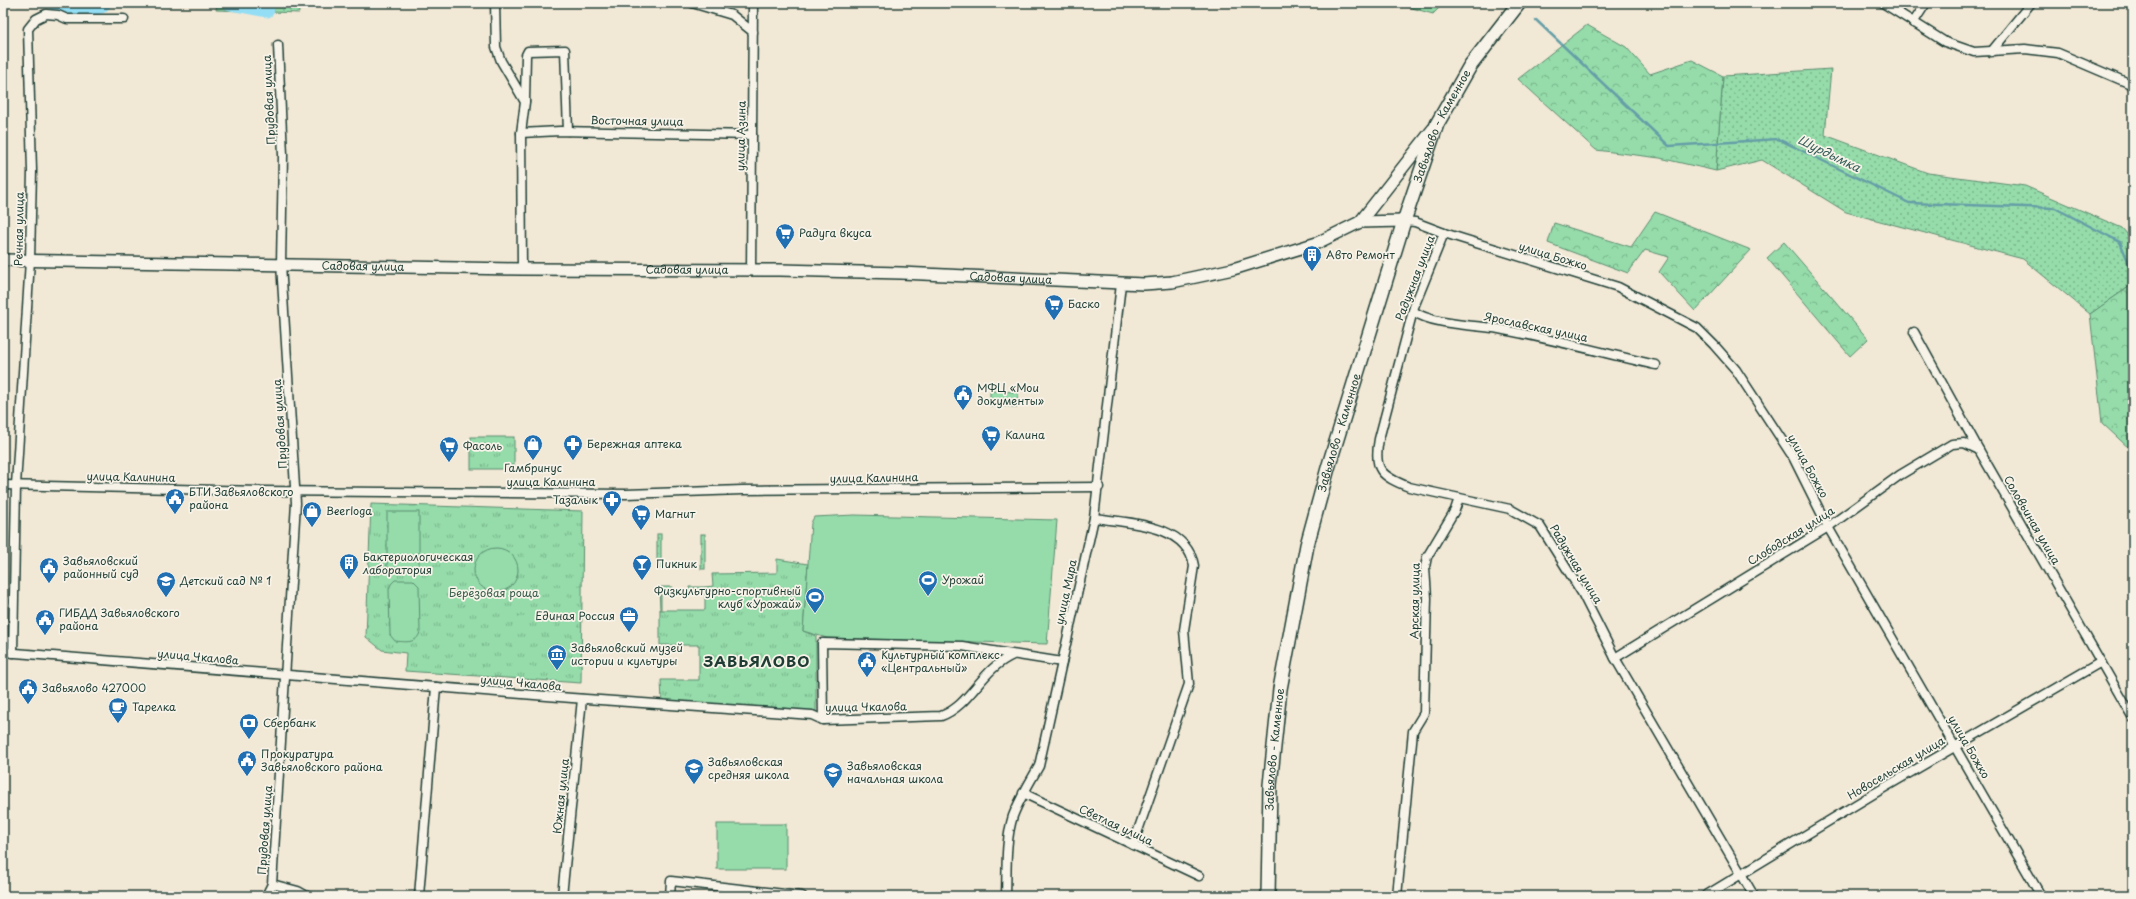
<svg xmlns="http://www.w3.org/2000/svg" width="2136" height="899" viewBox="0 0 2136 899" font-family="'Playpen Sans',sans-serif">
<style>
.grass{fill:url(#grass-dots);stroke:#5a8c6f}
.forest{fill:url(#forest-crowns);stroke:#5a8c6f}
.park{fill:url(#park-tufts);stroke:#5a8c6f}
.pitch{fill:#95dcaa;stroke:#5a8c6f}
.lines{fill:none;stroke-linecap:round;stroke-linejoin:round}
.stream{stroke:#659ea7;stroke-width:2.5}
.river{stroke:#93def4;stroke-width:15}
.street-casing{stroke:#1f3d34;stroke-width:11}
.secondary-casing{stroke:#1f3d34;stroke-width:14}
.primary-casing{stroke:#1f3d34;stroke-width:16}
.street{stroke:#f7f3e8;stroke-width:8}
.secondary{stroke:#f7f3e8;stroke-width:11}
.primary{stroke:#f7f3e8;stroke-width:13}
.labels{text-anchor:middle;stroke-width:3.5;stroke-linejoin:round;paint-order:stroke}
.street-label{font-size:11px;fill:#1f3d34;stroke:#f7f3e8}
.poi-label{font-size:11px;fill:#1f3d34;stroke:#f7f3e8;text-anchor:start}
.park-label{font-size:11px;fill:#375d4c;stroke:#f7f3e8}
.water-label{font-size:12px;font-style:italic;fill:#365d5a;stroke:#f7f3e8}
.district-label{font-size:15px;font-weight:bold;letter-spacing:1px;fill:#1f3d34;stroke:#f7f3e8}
</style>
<defs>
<pattern id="grass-dots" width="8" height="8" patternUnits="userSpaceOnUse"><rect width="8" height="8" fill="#95dcaa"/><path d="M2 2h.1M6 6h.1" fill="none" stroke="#79b48b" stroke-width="1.8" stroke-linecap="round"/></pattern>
<pattern id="forest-crowns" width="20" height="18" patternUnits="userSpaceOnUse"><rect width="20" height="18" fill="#95dcaa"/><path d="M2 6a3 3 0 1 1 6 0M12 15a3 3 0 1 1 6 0" fill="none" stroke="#79b48b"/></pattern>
<pattern id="park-tufts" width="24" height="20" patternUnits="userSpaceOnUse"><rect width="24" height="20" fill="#95dcaa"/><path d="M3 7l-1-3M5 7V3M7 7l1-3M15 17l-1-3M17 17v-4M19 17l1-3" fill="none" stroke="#79b48b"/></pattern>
</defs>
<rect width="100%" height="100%" fill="#f2e8d6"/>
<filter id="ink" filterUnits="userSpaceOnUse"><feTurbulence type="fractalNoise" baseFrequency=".025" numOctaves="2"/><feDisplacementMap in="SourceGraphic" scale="8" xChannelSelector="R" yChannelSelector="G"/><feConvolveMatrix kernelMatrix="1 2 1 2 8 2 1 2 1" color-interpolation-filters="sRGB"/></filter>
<g filter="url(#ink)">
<g class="grass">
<path d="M 217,3 L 298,3 L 299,13 L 216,10 Z"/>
<path d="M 1831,69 L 1825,135 L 1928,173 L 2025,186 L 2122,228 L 2133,241 L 2133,284 L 2090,314 L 2023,259 L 1846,212 L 1762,160 L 1716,171 L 1723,76 Z"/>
<rect x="657" y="534" width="4" height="35"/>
<rect x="701" y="534" width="4" height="35"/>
<path d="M 659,587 L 673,587 L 673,593 L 661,594 L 661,610 L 660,610 Z"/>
<path d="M 689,587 L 705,587 L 705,593 L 690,593 Z"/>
</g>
<g class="forest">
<path d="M 1395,3 L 1444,3 L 1433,14 Z"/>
<path d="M 1587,25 L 1626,47 L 1650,74 L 1692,60 L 1723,76 L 1716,171 L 1660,158 L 1596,150 L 1518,79 Z"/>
<path d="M 1655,212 L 1751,250 L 1695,311 L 1659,272 L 1669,257 L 1645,250 L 1628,273 L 1548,243 L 1554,223 L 1631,247 Z"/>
<path d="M 1784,242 L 1868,339 L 1850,356 L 1767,258 Z"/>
<path d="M 2133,284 L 2133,452 L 2102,423 L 2090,314 Z"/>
</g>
<g class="park">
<rect x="471" y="437" width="43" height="32"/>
<path d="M 371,504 L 583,511 L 581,683 L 405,671 L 406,653 L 382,650 L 366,637 Z"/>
<path d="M 777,559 L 808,564 L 803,631 L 816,636 L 816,711 L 662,702 L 661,680 L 699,680 L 699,645 L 660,645 L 660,610 L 705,610 L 705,587 L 713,586 L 712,574 L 777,573 Z"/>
</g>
<g class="pitch">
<path d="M 990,391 L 1018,392 L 1018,407 L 990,406 Z"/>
<rect x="387" y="512" width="32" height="56"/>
<path d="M 854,515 L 1057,520 L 1047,644 L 827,638 L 803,631 L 811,523 L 814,517 Z"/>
<circle cx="496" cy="570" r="22"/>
<path d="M 395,580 L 413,580 L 419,586 L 420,632 C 417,644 405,642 395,641 L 390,635 L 389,589 L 391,584 Z"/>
<rect x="717" y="824" width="69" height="45"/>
</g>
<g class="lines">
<g class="stream">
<path d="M 267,10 L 272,3"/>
<path d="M 1536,20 L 1669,146 L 1778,139 L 1909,203 L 2055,208 L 2120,242 L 2133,273"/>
</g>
<g class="river">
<path d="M 55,3 L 64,13 L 101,6 L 104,3"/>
<path d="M 230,3 L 267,10"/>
</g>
<defs>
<g id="street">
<path d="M 495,3 L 496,47 L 501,61 L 525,102 L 521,133 L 522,269"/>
<path d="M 692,3 L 732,15 L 753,32"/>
<path d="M 1883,3 L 1945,42 L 1974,52 L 2025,49 L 2058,53 L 2133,85"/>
<path d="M 1913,23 L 1926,3"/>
<path d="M 1991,52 L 2031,3"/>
<path d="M 525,101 L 526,55 L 528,51 L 565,50 L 568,131"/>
<path d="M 521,133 L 560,131 L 752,135"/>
<path d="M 1404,221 L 1415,222 L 1444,233 L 1618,287 L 1697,328 L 1714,345 L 1736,370 L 1793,457 L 1828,527 L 2041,896"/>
<path d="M 1444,233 L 1414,307 L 1379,439 C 1373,470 1381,476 1409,487 L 1510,509 L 1540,526 L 1582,593 L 1615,658 L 1754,896"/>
<path d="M 751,270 L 753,3"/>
<path d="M 1413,311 C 1432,325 1475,325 1499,329 C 1552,339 1604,353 1656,365"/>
<path d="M 1914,332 L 1979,450 L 2133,718"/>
<path d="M 3,485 L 260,491 L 626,494 L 742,490 L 1099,487"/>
<path d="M 1094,518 C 1128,523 1187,523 1194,566 L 1184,630 L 1189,684 L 1133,845"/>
<path d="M 3,652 L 572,698 L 812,715 L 823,720 L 941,716 C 971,705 981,669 1013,655"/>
<path d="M 13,653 L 16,485 L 30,260 L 32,171 L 28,29 L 36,19 L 46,14 L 58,15 L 67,19 L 124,19"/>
<path d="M 1615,658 L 1828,527 L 1900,475 L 1952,444 L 1964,443 L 1979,450"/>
<path d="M 823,720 L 822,643 L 962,646 L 1062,662"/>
<path d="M 1023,793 L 1199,876"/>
<path d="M 272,884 L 298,891 L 307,896"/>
<path d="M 266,896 L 272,884 L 296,503 L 281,264 L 283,155 L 278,45"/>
<path d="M 419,896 L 436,687"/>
<path d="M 562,896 L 582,699"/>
<path d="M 670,896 L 671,881 L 802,896"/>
<path d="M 1006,896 C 1007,870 1005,841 1013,816 C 1020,798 1030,782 1039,766 L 1094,518 L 1121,284"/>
<path d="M 1397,896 L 1413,731 L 1424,713 L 1427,598 L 1425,567 L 1427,557 L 1455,510 L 1459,498"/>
<path d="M 1705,896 L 1875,793 L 2101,662"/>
</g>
<g id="secondary">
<path d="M 1360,222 L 1433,129"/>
<path id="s1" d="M 3,260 L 522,269 L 780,270 L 901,273 L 1144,284 L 1172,282 L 1233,269 L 1317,243 L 1360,222 L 1404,221"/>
</g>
<g id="primary">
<path id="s2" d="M 1268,896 L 1270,785 L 1280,689 L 1307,545 L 1328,468 L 1404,221 L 1437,124 L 1470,66 L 1519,3"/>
</g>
</defs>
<use href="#street" class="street-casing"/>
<use href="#secondary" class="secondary-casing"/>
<use href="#primary" class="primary-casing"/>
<use href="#street" class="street"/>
<use href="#secondary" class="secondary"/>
<use href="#primary" class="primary"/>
</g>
</g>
<defs>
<symbol id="supermarket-pin" viewBox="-11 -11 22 30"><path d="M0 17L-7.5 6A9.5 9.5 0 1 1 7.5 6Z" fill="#1f6fb2" stroke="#f7f3e8"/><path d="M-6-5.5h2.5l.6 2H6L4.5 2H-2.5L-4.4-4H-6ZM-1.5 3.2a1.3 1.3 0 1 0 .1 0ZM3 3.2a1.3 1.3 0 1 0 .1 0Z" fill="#fff"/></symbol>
<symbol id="building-pin" viewBox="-11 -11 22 30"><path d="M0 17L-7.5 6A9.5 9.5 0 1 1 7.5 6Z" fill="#1f6fb2" stroke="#f7f3e8"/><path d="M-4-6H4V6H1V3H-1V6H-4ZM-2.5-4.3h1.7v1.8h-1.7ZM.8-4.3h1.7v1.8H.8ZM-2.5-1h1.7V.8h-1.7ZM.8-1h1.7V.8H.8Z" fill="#fff"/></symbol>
<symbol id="civic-pin" viewBox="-11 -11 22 30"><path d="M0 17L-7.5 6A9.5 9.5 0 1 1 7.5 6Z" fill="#1f6fb2" stroke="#f7f3e8"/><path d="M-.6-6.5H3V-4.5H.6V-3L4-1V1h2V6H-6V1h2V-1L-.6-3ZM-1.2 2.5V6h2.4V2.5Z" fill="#fff"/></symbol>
<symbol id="shop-pin" viewBox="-11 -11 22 30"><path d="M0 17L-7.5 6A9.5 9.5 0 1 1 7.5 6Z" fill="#1f6fb2" stroke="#f7f3e8"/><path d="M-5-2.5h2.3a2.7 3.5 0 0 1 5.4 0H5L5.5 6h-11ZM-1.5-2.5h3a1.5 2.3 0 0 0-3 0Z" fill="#fff"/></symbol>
<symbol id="pharmacy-pin" viewBox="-11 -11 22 30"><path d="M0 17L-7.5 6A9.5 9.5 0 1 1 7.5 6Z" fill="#1f6fb2" stroke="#f7f3e8"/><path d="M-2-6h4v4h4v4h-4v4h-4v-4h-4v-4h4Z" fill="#fff"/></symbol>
<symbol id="bar-pin" viewBox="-11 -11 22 30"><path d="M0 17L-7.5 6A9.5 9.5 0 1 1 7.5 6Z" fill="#1f6fb2" stroke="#f7f3e8"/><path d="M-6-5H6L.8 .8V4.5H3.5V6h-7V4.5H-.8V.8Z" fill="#fff"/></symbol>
<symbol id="stadium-pin" viewBox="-11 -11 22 30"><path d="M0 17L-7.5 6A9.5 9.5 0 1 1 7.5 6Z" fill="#1f6fb2" stroke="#f7f3e8"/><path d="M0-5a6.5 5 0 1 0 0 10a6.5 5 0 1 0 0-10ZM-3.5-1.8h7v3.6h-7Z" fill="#fff"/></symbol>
<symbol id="school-pin" viewBox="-11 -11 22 30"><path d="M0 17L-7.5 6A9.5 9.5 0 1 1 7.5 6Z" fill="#1f6fb2" stroke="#f7f3e8"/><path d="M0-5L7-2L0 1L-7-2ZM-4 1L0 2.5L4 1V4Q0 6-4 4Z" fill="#fff"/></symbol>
<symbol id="office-pin" viewBox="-11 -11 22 30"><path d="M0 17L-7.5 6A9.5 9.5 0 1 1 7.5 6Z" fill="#1f6fb2" stroke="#f7f3e8"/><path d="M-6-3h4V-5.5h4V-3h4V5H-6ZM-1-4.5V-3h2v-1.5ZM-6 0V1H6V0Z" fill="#fff"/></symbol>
<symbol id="museum-pin" viewBox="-11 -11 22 30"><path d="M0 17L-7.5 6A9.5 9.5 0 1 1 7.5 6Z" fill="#1f6fb2" stroke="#f7f3e8"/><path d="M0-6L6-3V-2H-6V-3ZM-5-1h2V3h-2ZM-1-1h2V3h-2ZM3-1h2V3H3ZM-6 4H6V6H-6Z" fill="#fff"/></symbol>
<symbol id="cafe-pin" viewBox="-11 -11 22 30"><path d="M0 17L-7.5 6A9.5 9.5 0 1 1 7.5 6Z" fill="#1f6fb2" stroke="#f7f3e8"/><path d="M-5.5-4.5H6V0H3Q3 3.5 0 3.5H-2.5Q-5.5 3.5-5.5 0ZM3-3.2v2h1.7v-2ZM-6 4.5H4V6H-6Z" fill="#fff"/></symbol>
<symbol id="bank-pin" viewBox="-11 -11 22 30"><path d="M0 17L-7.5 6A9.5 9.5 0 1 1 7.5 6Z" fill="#1f6fb2" stroke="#f7f3e8"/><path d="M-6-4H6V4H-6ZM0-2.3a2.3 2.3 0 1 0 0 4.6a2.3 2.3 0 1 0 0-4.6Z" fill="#fff"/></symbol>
</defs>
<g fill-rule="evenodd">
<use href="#supermarket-pin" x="774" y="222" width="22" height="30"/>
<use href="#building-pin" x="1301" y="244" width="22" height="30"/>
<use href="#supermarket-pin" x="1043" y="293" width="22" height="30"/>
<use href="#civic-pin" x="952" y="383" width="22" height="30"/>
<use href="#supermarket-pin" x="980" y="424" width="22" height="30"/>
<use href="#shop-pin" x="522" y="433" width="22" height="30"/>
<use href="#pharmacy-pin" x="562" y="433" width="22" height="30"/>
<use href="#supermarket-pin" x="438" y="435" width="22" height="30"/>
<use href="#civic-pin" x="164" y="487" width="22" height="30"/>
<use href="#pharmacy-pin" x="601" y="489" width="22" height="30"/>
<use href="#shop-pin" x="301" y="500" width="22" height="30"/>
<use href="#supermarket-pin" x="630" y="503" width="22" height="30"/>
<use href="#building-pin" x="338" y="552" width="22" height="30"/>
<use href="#bar-pin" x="631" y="553" width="22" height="30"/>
<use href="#civic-pin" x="38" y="556" width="22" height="30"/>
<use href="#stadium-pin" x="917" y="569" width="22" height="30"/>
<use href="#school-pin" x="155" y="570" width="22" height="30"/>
<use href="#stadium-pin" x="804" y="586" width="22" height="30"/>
<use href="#office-pin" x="618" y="605" width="22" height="30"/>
<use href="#civic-pin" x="34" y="608" width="22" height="30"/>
<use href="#museum-pin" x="546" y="643" width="22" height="30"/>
<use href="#civic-pin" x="856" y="650" width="22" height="30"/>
<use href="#civic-pin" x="17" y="677" width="22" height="30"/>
<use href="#cafe-pin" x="107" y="696" width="22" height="30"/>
<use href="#bank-pin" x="238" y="712" width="22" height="30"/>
<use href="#civic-pin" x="236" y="749" width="22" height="30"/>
<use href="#school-pin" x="683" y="757" width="22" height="30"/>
<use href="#school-pin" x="822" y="761" width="22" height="30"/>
</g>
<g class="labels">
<g class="street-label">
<text transform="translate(269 100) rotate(-93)" y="4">Прудовая улица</text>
<text transform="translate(637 121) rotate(1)" y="4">Восточная улица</text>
<text dy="4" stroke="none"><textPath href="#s2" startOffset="795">Завьялово - Каменное</textPath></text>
<text transform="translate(741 136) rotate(-89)" y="4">улица Азина</text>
<text transform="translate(19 229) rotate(-89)" y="4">Речная улица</text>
<text transform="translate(1553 256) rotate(17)" y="4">улица Божко</text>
<text dy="4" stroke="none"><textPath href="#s1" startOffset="360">Садовая улица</textPath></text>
<text dy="4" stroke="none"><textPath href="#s1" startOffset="684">Садовая улица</textPath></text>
<text dy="4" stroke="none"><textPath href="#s1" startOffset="1008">Садовая улица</textPath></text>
<text transform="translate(1415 278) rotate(-69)" y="4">Радужная улица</text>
<text transform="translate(1536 327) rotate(12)" y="4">Ярославская улица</text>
<text transform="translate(280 424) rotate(-94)" y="4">Прудовая улица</text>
<text dy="4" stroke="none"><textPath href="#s2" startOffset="471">Завьялово - Каменное</textPath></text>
<text transform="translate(1808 466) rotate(61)" y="4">улица Божко</text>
<text transform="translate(131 477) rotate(1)" y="4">улица Калинина</text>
<text transform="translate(874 478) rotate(-1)" y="4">улица Калинина</text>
<text x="551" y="486">улица Калинина</text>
<text transform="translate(2032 520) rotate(60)" y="4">Соловьиная улица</text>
<text transform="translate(1791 536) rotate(-32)" y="4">Слободская улица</text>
<text transform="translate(1576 564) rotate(59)" y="4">Радужная улица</text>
<text transform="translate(1066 592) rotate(-78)" y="4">улица Мира</text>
<text transform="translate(1415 601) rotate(-89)" y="4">Арская улица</text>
<text transform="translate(198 657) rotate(5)" y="4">улица Чкалова</text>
<text transform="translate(521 683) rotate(5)" y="4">улица Чкалова</text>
<text transform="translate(866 707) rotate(-1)" y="4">улица Чкалова</text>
<text transform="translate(1969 747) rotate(60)" y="4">улица Божко</text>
<text dy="4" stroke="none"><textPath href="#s2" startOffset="147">Завьялово - Каменное</textPath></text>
<text transform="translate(1896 768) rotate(-31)" y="4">Новосельская улица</text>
<text transform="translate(561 796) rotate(-84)" y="4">Южная улица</text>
<text transform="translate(1116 825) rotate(25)" y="4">Светлая улица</text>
<text transform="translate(265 830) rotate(-86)" y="4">Прудовая улица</text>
</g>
<g class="poi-label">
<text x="799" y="237">Радуга вкуса</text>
<text x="1326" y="259">Авто Ремонт</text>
<text x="1068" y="308">Баско</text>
<text x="977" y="392">МФЦ «Мои<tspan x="977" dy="13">документы»</tspan></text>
<text x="1005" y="439">Калина</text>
<text x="587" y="448">Бережная аптека</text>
<text x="463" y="450">Фасоль</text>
<text x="533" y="472" text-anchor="middle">Гамбринус</text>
<text x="189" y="496">БТИ Завьяловского<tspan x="189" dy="13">района</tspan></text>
<text x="598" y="504" text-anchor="end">Тазалык</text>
<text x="326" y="515">Beerloga</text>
<text x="655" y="518">Магнит</text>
<text x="363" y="561">Бактериологическая<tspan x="363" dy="13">лаборатория</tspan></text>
<text x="63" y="565">Завьяловский<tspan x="63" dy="13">районный суд</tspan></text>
<text x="656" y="568">Пикник</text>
<text x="942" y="584">Урожай</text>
<text x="180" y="585">Детский сад № 1</text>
<text x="801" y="595" text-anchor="end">Физкультурно-спортивный<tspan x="801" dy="13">клуб «Урожай»</tspan></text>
<text x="59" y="617">ГИБДД Завьяловского<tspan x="59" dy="13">района</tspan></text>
<text x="615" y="620" text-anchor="end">Единая Россия</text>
<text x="571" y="652">Завьяловский музей<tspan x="571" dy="13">истории и культуры</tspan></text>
<text x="881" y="659">Культурный комплекс<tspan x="881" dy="13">«Центральный»</tspan></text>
<text x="42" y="692">Завьялово 427000</text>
<text x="132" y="711">Тарелка</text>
<text x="263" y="727">Сбербанк</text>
<text x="261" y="758">Прокуратура<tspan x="261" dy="13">Завьяловского района</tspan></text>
<text x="708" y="766">Завьяловская<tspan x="708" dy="13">средняя школа</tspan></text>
<text x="847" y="770">Завьяловская<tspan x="847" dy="13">начальная школа</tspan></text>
</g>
<g class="park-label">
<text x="494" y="597">Берёзовая роща</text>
</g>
<g class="water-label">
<text transform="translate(1829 154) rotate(26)" y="4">Шурдымка</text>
</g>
<g class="district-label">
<text x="757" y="667">ЗАВЬЯЛОВО</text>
</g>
</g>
<rect width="2136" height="899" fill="none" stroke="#f7f3e8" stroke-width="16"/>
<rect x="8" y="8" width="2120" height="883" fill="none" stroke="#1f3d34" stroke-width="1.5" filter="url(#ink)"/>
</svg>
